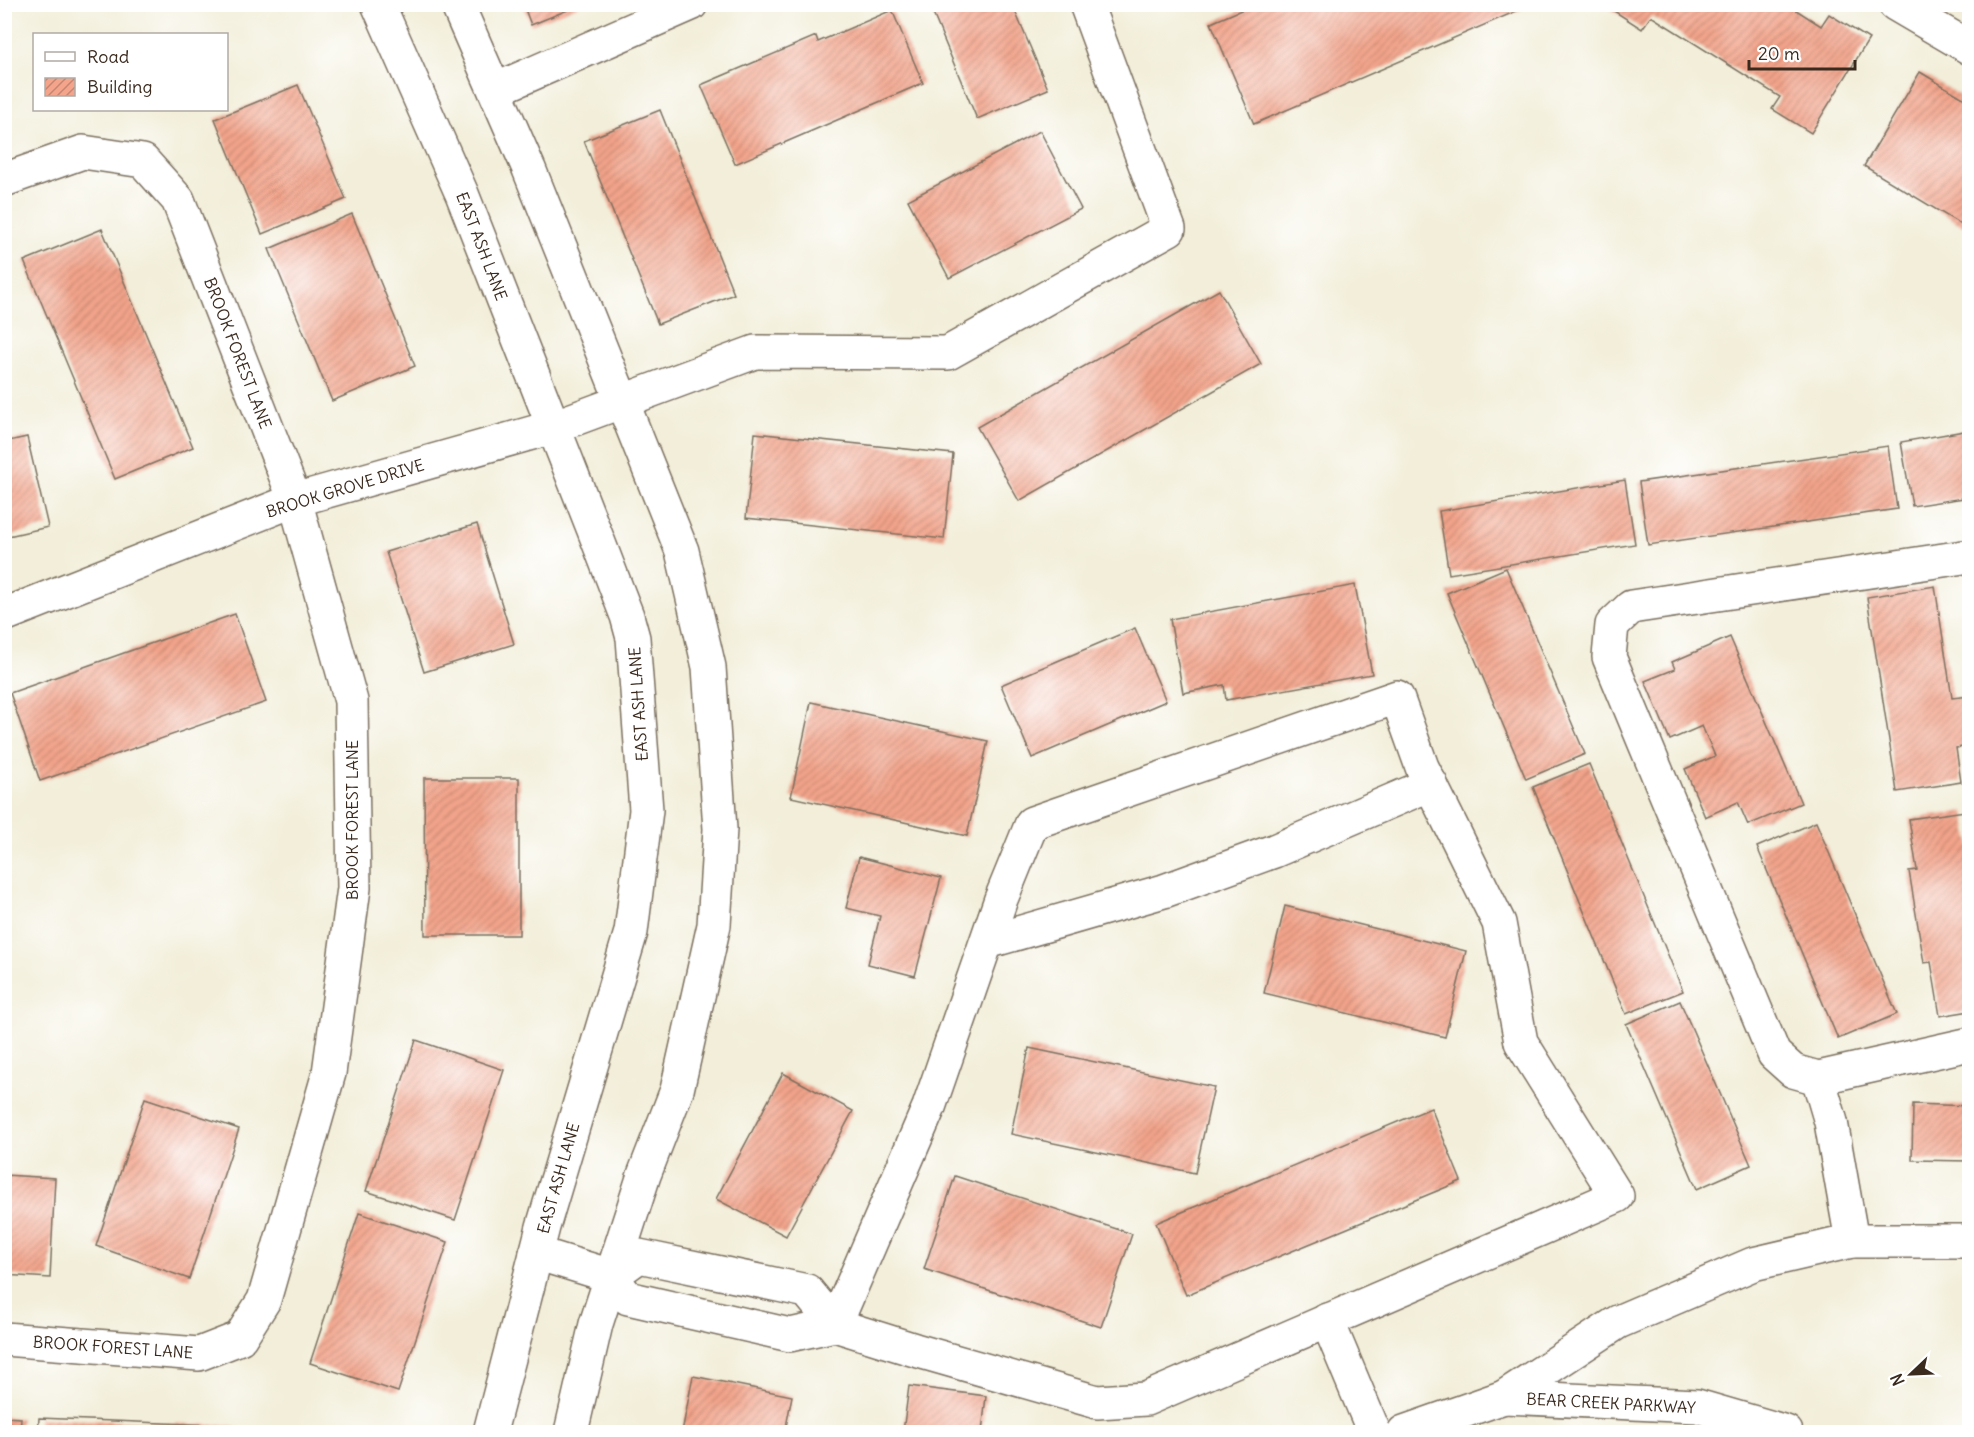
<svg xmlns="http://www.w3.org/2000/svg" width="1974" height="1437" viewBox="0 0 1974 1437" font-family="Delius,sans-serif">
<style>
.building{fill:url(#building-hatch)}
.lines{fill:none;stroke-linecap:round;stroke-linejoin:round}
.minor-casing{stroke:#7b6f5f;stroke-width:36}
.minor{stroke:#fff;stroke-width:33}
.labels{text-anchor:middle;stroke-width:4.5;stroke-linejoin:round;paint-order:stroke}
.street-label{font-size:16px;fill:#3b2a1e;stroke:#fff}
</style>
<defs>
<pattern id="building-hatch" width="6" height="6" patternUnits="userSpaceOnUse" patternTransform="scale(1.5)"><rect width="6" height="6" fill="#f3a48b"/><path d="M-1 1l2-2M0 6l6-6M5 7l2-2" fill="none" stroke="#c68671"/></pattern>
</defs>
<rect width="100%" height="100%" fill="#fff"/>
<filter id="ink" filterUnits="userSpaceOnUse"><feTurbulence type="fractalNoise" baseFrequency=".0167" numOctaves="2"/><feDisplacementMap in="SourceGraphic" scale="12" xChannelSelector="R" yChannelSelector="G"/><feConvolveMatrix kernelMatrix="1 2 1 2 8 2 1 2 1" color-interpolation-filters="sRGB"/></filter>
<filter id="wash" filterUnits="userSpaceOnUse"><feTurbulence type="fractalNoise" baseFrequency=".008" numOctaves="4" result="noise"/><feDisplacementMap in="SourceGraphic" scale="24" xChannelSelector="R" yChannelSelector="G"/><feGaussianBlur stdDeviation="1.35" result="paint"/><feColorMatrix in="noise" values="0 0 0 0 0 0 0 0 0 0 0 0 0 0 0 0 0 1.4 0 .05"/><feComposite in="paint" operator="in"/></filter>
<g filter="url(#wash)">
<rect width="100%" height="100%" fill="#f2eed9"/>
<g id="blocks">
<g class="building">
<path d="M 523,4 L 580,4 L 580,5 L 531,25 Z"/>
<path d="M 929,4 L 1012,4 L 1048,89 L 977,119 Z"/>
<path d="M 1255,4 L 1533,4 L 1254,124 L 1211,23 Z"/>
<path d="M 1603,4 L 1787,4 L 1821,26 L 1829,14 L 1869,39 L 1811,133 L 1772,109 L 1780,97 L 1651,16 L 1642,29 Z"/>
<path d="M 892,10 L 923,83 L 735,164 L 701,85 L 816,36 L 818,42 Z"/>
<path d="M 1920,72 L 1970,102 L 1970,230 L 1864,166 Z"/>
<path d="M 298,85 L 346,199 L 262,234 L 215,119 Z"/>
<path d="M 660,110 L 734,294 L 658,324 L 584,141 Z"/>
<path d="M 1040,131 L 1081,209 L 949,278 L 908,200 Z"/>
<path d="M 352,214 L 415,366 L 332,401 L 269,249 Z"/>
<path d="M 102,229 L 193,447 L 115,479 L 24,261 Z"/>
<path d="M 1219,290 L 1261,364 L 1019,501 L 977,427 Z"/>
<path d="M 1970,430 L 1970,497 L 1912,506 L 1901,442 Z"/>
<path d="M 755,433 L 953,454 L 944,539 L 746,518 Z"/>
<path d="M 27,437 L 48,527 L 4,537 L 4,442 Z"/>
<path d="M 1888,446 L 1897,509 L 1648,545 L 1639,482 Z"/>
<path d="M 1625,480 L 1635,544 L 1449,574 L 1439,511 Z"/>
<path d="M 477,524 L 514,644 L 424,672 L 386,552 Z"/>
<path d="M 1506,568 L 1585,754 L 1526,779 L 1447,593 Z"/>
<path d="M 1355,585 L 1372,674 L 1226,700 L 1224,685 L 1183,693 L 1170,619 Z"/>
<path d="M 1935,586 L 1952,698 L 1970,696 L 1970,746 L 1956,748 L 1961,782 L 1897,792 L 1867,597 Z"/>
<path d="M 235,614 L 266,702 L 40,781 L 10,693 Z"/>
<path d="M 1135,628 L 1166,701 L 1032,758 L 1001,685 Z"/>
<path d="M 1730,637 L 1801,803 L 1748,825 L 1738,802 L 1705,817 L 1685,769 L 1715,756 L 1702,726 L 1670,740 L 1645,681 L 1675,669 L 1672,662 Z"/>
<path d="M 811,702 L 988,741 L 967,836 L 791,797 Z"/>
<path d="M 1589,764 L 1683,991 L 1626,1014 L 1533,787 Z"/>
<path d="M 424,778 L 519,778 L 519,935 L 425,935 Z"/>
<path d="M 1965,811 L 1970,843 L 1970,1011 L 1940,1016 L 1931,962 L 1924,963 L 1909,871 L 1917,870 L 1909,819 Z"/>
<path d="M 1816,822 L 1897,1014 L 1838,1039 L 1757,847 Z"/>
<path d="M 859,857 L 941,878 L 915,976 L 868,964 L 880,916 L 846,908 Z"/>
<path d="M 1285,906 L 1466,951 L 1445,1037 L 1264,993 Z"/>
<path d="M 1680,1001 L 1751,1165 L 1697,1189 L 1626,1024 Z"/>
<path d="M 416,1040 L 504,1070 L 455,1220 L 366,1191 Z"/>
<path d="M 1029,1048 L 1214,1087 L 1195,1173 L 1011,1134 Z"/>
<path d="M 783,1073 L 853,1111 L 786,1236 L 716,1199 Z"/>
<path d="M 145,1098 L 239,1129 L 189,1279 L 96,1246 Z"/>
<path d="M 1913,1104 L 1970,1106 L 1970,1161 L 1912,1160 Z"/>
<path d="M 1431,1108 L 1461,1181 L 1186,1295 L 1156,1223 Z"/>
<path d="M 4,1175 L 55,1178 L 50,1278 L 4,1275 Z"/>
<path d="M 955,1176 L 1132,1234 L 1101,1327 L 924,1269 Z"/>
<path d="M 359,1213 L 448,1242 L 398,1392 L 310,1363 Z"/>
<path d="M 693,1376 L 792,1396 L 785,1432 L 682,1432 Z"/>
<path d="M 909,1386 L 986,1396 L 982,1432 L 903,1432 Z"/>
<path d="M 4,1417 L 21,1418 L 20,1432 L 4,1432 Z"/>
<path d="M 39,1418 L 236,1426 L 236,1432 L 38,1432 Z"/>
</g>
</g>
</g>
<g filter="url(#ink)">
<use href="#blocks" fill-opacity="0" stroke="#7b6f5f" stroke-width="1.5"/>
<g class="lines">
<defs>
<g id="minor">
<path d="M 378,4 L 462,194 L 597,538 L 627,616 L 633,638 L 646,810 L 631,932 L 543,1227 L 490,1432"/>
<path d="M 457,4 L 529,169 L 682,551 L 709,667 L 720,829 L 714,925 L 677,1090 L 644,1175 L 596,1324 L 571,1432"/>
<path d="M 1895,4 L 1970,48"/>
<path d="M 495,90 L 691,4"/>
<path d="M 4,180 L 83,152 L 143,161 L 178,200 L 295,500 L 351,701 L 354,888 L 329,1073 L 264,1300 L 240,1338 L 199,1354 L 4,1339"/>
<path d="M 1970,556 L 1631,607 L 1612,625 L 1609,657 L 1774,1054 L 1793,1071 L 1818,1078 L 1970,1044"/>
<path d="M 4,615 L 295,500 L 553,427 L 755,352 L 948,353 L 1169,229 L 1086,4"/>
<path d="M 987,942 L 1164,891 L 1274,851 L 1431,784"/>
<path d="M 1818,1078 L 1831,1122 L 1852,1241"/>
<path d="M 536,1253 L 611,1276 L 628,1298 L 790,1335 L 835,1325 L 915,1350 L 1097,1402 L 1146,1399 L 1617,1196 L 1521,1042 L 1499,923 L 1422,767 L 1397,697 L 1032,823 L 1001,899 L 929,1107 L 835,1325"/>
<path d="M 611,1276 L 639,1256 L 807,1291 L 835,1325"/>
<path d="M 1327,1320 L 1374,1432"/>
<path d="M 1504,1397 L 1697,1406 L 1786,1432"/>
<path d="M 1404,1432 L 1504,1397 L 1618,1322 L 1753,1264 L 1852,1241 L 1970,1241"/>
</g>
</defs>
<use href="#minor" class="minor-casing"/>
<use href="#minor" class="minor"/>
</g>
</g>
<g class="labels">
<g class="street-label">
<text transform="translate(482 246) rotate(69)" y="6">EAST ASH LANE</text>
<text transform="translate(238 353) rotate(69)" y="6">BROOK FOREST LANE</text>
<text transform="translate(345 488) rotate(-17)" y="6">BROOK GROVE DRIVE</text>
<text transform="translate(638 704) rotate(-94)" y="6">EAST ASH LANE</text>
<text transform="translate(352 820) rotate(-90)" y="6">BROOK FOREST LANE</text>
<text transform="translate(558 1178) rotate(-74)" y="6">EAST ASH LANE</text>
<text transform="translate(113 1347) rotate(4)" y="6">BROOK FOREST LANE</text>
<text transform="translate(1611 1403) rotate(3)" y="6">BEAR CREEK PARKWAY</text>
</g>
</g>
<rect width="1974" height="1437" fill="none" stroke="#fff" stroke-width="24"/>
<rect x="33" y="33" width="195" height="78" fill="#ffffff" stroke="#b1aaa5" stroke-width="1.5"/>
<rect x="45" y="52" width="30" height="9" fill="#ffffff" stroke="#b1aaa5" stroke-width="1.5"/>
<text x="87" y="63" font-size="18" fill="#3b2a1e">Road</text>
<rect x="45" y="78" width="30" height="18" fill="url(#building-hatch)" stroke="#b1aaa5" stroke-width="1.5"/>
<text x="87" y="93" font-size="18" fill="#3b2a1e">Building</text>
<g transform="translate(1911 1374) rotate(247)" stroke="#ffffff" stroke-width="4.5" paint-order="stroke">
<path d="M0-4.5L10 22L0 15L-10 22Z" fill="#3b2a1e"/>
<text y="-9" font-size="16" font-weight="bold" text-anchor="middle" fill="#3b2a1e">N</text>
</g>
<path d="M1749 60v9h106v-9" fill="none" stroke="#3b2a1e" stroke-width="3"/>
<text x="1758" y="60" font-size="18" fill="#3b2a1e" stroke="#ffffff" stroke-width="4.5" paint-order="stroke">20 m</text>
</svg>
